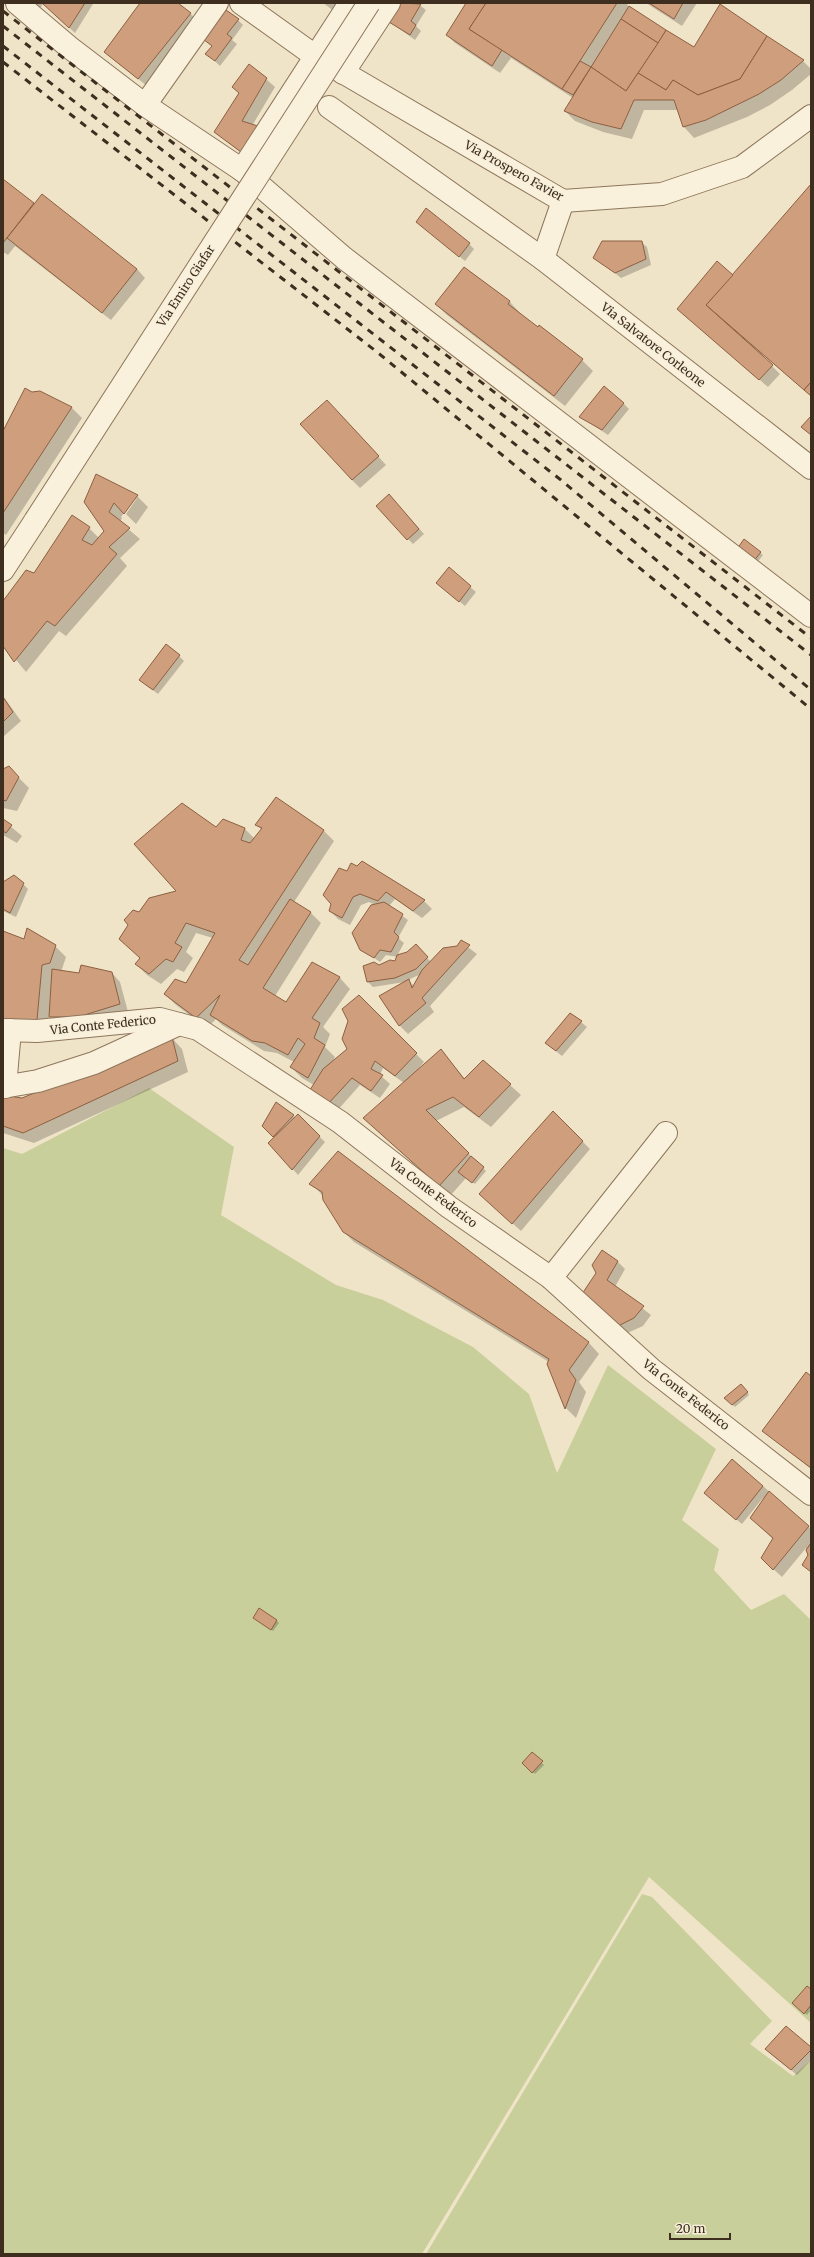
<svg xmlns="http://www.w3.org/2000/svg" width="814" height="2257" viewBox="0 0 814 2257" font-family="Merriweather,serif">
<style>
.green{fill:#c9cf9b}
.shadow{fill:#0003;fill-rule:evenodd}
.building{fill:#cf9f7d;stroke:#8d5f41}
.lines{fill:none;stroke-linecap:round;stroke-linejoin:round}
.minor-casing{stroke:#8d765c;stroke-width:24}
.minor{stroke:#faf1dc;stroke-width:22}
.rail{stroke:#3d2e20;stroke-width:3;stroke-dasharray:7 7;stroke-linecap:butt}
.minor-bridge-casing{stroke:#8d765c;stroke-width:24;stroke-linecap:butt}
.minor-bridge{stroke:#faf1dc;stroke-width:22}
.labels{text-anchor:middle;stroke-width:3;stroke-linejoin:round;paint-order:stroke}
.street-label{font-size:12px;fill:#3d2e20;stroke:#f7eed8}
</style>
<rect width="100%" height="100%" fill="#f0e4c8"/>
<g class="green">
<path d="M 149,1088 L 234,1147 L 221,1215 L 336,1285 L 383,1300 L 473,1347 L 529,1394 L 557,1473 L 608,1365 L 716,1449 L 682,1520 L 719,1549 L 714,1570 L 751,1610 L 784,1594 L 811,1620 L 811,2023 L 649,1877 L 422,2254 L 3,2254 L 3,1148 L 22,1154 Z"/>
<path d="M 642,1894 L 652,1897 L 772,2021 L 750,2044 L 793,2076 L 811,2060 L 811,2254 L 426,2254 Z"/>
</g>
<g class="shadow">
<path d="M 22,3 L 92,3 L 93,4 L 75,33 L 43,4 L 41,7 L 35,7 Z"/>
<path d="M 142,3 L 177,3 L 199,21 L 147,86 L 114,60 Z"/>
<path d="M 323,3 L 344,3 L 338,14 Z"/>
<path d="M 402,3 L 417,3 L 426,10 L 416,26 L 421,31 L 415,40 L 390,22 Z"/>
<path d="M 467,3 L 627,3 L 628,6 L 694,49 L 720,6 L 803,61 L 811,69 L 811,74 L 792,90 L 770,105 L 747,117 L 694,138 L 684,127 L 678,110 L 644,110 L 632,139 L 603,132 L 575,121 L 565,111 L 573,98 L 511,58 L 500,73 L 455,43 L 447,35 Z"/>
<path d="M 646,3 L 697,3 L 682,26 Z"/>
<path d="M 238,20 L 243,25 L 232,40 L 237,44 L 220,66 L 207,54 L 213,47 L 205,39 Z"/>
<path d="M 266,79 L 275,87 L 252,126 L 253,162 L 215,132 Z"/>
<path d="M 3,180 L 34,205 L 137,269 L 145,278 L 111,320 L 15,246 L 8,255 L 3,252 Z"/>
<path d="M 811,185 L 811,396 L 762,354 L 761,355 L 780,374 L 768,387 L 686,317 L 733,276 Z"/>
<path d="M 417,222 L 469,244 L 474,249 L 465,261 Z"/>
<path d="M 641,242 L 647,247 L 651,265 L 621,278 L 595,257 Z"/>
<path d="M 464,268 L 510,302 L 520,313 L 519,314 L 582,360 L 593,371 L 565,406 L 447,315 L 436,304 Z"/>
<path d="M 32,393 L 71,407 L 82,418 L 6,535 L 3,533 L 3,432 Z"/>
<path d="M 623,403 L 629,409 L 608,435 L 581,417 Z"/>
<path d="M 335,409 L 386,465 L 360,488 L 352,480 Z"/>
<path d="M 97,476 L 137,496 L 148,507 L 136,524 L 126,514 L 137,498 L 134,498 L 121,517 L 122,518 L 120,522 L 140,539 L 120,558 L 127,566 L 66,636 L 59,631 L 26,672 L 3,644 L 3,602 L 89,528 L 99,538 L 105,531 Z"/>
<path d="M 394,501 L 424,534 L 413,544 L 408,539 Z"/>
<path d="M 744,541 L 763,555 L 756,564 Z"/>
<path d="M 449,569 L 476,592 L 465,606 L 443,588 Z"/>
<path d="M 179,656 L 184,661 L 158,694 L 146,685 Z"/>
<path d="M 3,696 L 21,721 L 3,737 Z"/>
<path d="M 8,767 L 29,788 L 17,811 L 3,808 L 3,770 Z"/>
<path d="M 3,820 L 22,836 L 17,843 L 3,835 Z"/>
<path d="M 256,824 L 323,830 L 334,841 L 294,902 L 310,912 L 321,923 L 275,996 L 287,1003 L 312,963 L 340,978 L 350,989 L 323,1027 L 330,1034 L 325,1047 L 335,1057 L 332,1063 L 348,1049 L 359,996 L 424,1062 L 416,1072 L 441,1050 L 465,1079 L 483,1061 L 521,1095 L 491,1127 L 464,1107 L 436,1121 L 486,1171 L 475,1184 L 466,1178 L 450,1196 L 364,1118 L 404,1083 L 383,1068 L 380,1075 L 390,1084 L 380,1098 L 360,1085 L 336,1112 L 314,1085 L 302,1078 L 291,1067 L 294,1062 L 277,1053 L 264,1051 L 222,1025 L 216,1019 L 207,1028 L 176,1005 L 165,994 L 187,985 L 213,938 L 196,933 L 186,952 L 193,958 L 184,972 L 177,969 L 161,984 L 147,975 L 136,964 L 141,959 L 139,914 L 177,891 L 216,829 L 244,828 L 255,839 L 262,830 Z"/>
<path d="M 363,862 L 424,901 L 432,909 L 422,918 L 395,899 L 389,906 L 408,920 L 398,938 L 404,943 L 397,956 L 407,953 L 416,946 L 431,962 L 457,947 L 461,942 L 477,954 L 430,1006 L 434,1012 L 408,1034 L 400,1026 L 380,996 L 405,982 L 373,987 L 368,982 L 379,966 L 396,962 L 398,957 L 386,955 L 380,962 L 361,949 L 376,905 L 369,902 L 361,905 L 350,925 L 338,919 L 330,911 L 347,872 L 358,868 ZM 421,974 L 414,986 L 408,980 Z"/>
<path d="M 3,884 L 23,884 L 28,889 L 16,917 L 3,911 Z"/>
<path d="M 3,932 L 25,941 L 55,946 L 66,957 L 61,972 L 80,974 L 112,973 L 120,982 L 128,1012 L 58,1025 L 49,1015 L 48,1030 L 3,1029 Z"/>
<path d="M 571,1014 L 587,1027 L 562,1056 L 546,1043 Z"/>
<path d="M 172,1038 L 182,1049 L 188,1072 L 34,1143 L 3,1133 L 3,1096 L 22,1100 Z"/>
<path d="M 553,1112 L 590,1149 L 521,1231 L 489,1202 Z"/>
<path d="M 293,1116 L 295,1118 L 298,1116 L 325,1142 L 298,1175 L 270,1143 L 275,1138 L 263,1125 Z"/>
<path d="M 338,1153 L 589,1343 L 599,1354 L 579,1382 L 586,1392 L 576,1418 L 566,1408 L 548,1364 L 549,1362 L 354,1242 L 343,1231 L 323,1196 L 311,1183 Z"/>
<path d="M 617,1261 L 625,1269 L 615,1287 L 651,1315 L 643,1326 L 625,1334 L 583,1294 Z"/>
<path d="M 811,1377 L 811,1469 L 763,1431 Z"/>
<path d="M 744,1388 L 749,1395 L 735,1407 L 725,1398 Z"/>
<path d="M 763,1486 L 811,1529 L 811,1572 L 806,1548 L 782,1577 L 770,1566 L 773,1539 L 759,1526 L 763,1498 L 742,1524 L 710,1498 Z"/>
<path d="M 257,1620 L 277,1621 L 279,1623 L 273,1631 Z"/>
<path d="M 532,1753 L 544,1765 L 535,1774 L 523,1763 Z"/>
<path d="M 811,1991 L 811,2010 L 807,2015 L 794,2003 Z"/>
<path d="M 811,2049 L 811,2060 L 797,2075 L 771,2054 Z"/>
</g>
<g class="building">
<path d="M 42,3 L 85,3 L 69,28 Z"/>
<path d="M 140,3 L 178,3 L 191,13 L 138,79 L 104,52 Z"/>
<path d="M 401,3 L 421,4 L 411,21 L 416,25 L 410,35 L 389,22 Z"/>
<path d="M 466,3 L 486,3 L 469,29 L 502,50 L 492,66 L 446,35 Z"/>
<path d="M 486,3 L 617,3 L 562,89 L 469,29 Z"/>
<path d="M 649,3 L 683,3 L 674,19 Z"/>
<path d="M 720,4 L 767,36 L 740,79 L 698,95 L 673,80 L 666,90 L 638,73 L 666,30 L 694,47 Z"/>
<path d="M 629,6 L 666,30 L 658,43 L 621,19 Z"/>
<path d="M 226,10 L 239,19 L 227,34 L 232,38 L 215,61 L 205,54 L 212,46 L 203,39 Z"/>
<path d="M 621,19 L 658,43 L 626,91 L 591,67 Z"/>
<path d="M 767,36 L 804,60 L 781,80 L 759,94 L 706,120 L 683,127 L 674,100 L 634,100 L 621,129 L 592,122 L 564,111 L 591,67 L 626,91 L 638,73 L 666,90 L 673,80 L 698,95 L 740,79 Z"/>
<path d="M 580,61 L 591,67 L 573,95 L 562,89 Z"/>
<path d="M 249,64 L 267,78 L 242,121 L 261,127 L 245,155 L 214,132 L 239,93 L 232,87 Z"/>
<path d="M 3,179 L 34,203 L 3,243 Z"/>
<path d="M 811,184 L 811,382 L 804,390 L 706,305 Z"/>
<path d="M 42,194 L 137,269 L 102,313 L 7,238 Z"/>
<path d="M 426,208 L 470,243 L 459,257 L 416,222 Z"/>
<path d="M 602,241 L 642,241 L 646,259 L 615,273 L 593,258 Z"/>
<path d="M 717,261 L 733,275 L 706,305 L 773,365 L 759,380 L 677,309 Z"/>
<path d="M 464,267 L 510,301 L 508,304 L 538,327 L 539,325 L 583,359 L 554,396 L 435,304 Z"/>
<path d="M 811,382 L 811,396 L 804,390 Z"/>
<path d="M 604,386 L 624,403 L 602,430 L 579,417 Z"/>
<path d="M 25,388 L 32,392 L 40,391 L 72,407 L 3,513 L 3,431 Z"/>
<path d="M 327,400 L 379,456 L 352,480 L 300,424 Z"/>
<path d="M 811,416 L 811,435 L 801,427 Z"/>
<path d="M 96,474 L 138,495 L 124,514 L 114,503 L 109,512 L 130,528 L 109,547 L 117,554 L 55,626 L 47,621 L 14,662 L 3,646 L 3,601 L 26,570 L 34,573 L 72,515 L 90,527 L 82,540 L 92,545 L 104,531 L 84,502 Z"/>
<path d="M 389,494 L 419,529 L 407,540 L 376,506 Z"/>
<path d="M 744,539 L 761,552 L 753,562 L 737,549 Z"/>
<path d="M 449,567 L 471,586 L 459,602 L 436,583 Z"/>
<path d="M 166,644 L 180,655 L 153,690 L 139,680 Z"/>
<path d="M 3,697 L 13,712 L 3,722 Z"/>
<path d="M 9,766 L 19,777 L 6,801 L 3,800 L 3,769 Z"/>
<path d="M 276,797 L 324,830 L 239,960 L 248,965 L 290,899 L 311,912 L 263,988 L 286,1002 L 312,962 L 340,977 L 312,1018 L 320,1023 L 314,1038 L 325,1045 L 308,1078 L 290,1067 L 305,1044 L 298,1038 L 288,1055 L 265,1043 L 252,1041 L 210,1015 L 220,995 L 196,1018 L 164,994 L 175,979 L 186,983 L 215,933 L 186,923 L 175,943 L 182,947 L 173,962 L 166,959 L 149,974 L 135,964 L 140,958 L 119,939 L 128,925 L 124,920 L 133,910 L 139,912 L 149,898 L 176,891 L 134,844 L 182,803 L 216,827 L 223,819 L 245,828 L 241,840 L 250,843 L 262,828 L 255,825 Z"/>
<path d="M 3,819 L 12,825 L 6,833 L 3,831 Z"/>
<path d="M 362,861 L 425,900 L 413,911 L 386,892 L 378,901 L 360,894 L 353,897 L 342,918 L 329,911 L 331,904 L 323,895 L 339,868 L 347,871 L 351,863 L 357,866 Z"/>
<path d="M 14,875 L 24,883 L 10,913 L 3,909 L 3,882 Z"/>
<path d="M 384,902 L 403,914 L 394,932 L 399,937 L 391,952 L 380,950 L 374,958 L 360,950 L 352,933 L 371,905 Z"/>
<path d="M 27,928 L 56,945 L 50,963 L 42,965 L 37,1020 L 3,1019 L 3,931 L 24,939 Z"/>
<path d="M 461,940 L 470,945 L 422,998 L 426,1003 L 399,1026 L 379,996 L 409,979 L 412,988 L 422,970 L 443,948 L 457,946 Z"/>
<path d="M 416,944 L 428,957 L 416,969 L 395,978 L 367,982 L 363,966 L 374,962 L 379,965 L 390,960 L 395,961 L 397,955 L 407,952 Z"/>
<path d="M 81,965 L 112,972 L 120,1004 L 78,1017 L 49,1017 L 52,969 L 79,973 Z"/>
<path d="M 359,995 L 417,1053 L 395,1076 L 375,1061 L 371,1069 L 383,1075 L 371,1091 L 352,1078 L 327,1105 L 310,1090 L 323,1069 L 347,1049 L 342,1039 L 348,1021 L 342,1009 Z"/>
<path d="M 570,1013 L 582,1021 L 556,1051 L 545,1043 Z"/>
<path d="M 172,1037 L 178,1061 L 23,1133 L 3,1126 L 3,1095 L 22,1098 Z"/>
<path d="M 441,1049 L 464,1079 L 483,1060 L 511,1084 L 479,1117 L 453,1097 L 426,1110 L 469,1153 L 439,1186 L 363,1118 Z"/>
<path d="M 276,1102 L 294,1115 L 273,1137 L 262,1126 Z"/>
<path d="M 553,1111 L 583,1141 L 512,1224 L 479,1194 Z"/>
<path d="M 298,1114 L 320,1136 L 292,1170 L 268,1143 Z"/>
<path d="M 338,1151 L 589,1342 L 569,1370 L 576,1380 L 565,1409 L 547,1364 L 549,1359 L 343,1232 L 323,1200 L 322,1192 L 309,1184 Z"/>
<path d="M 471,1156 L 484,1167 L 472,1183 L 458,1172 Z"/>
<path d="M 602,1250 L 618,1261 L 607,1280 L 644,1306 L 634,1318 L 616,1327 L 582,1294 L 596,1273 L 592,1265 Z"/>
<path d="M 806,1372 L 811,1376 L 811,1468 L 762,1431 Z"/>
<path d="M 741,1384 L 748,1392 L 732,1405 L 724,1398 Z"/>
<path d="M 732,1459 L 763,1486 L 736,1520 L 704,1493 Z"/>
<path d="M 769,1491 L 809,1526 L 773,1570 L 761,1558 L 773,1538 L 750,1518 Z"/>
<path d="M 811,1543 L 811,1572 L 802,1565 L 808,1555 L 806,1550 Z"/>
<path d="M 259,1608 L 277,1620 L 271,1630 L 253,1618 Z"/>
<path d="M 532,1752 L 543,1761 L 532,1773 L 522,1763 Z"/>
<path d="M 807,1986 L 811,1989 L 811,2005 L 804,2014 L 792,2003 Z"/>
<path d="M 786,2026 L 811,2047 L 811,2050 L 791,2070 L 765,2049 Z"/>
</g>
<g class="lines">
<defs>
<g id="minor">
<path d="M 17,3 L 69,47 L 145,105"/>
<path d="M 217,3 L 145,105 L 242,170 L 344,258 L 811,616"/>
<path d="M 241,3 L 315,56 L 563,201 L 662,194 L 742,167 L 811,116"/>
<path d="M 343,73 L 389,3"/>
<path d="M 329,107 L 543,259 L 811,468"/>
<path d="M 242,170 L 350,3"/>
<path d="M 543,259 L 563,201"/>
<path d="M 3,570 L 35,521"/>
<path d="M 3,1030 L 37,1031 L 160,1019 L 198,1029 L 340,1122 L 449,1207 L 551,1278 L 651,1369 L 811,1494"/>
<path d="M 3,1087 L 38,1081 L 94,1063 L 179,1024"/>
<path d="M 5,1087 L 10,1030"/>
<path d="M 551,1278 L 666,1133"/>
</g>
</defs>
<use href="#minor" class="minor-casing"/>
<use href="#minor" class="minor"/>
<g class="rail">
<path d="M 3,11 L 811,638"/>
<path d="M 3,26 L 811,655"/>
<path d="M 3,46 L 561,480 L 811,690"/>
<path d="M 3,62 L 377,352 L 811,709"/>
</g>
<defs>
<path id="minor-bridge" d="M 35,521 L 369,3"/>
</defs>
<use href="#minor-bridge" class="minor-bridge-casing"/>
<use href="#minor-bridge" class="minor-bridge"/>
</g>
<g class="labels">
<g class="street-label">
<text transform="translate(514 171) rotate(29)" y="4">Via Prospero Favier</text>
<text transform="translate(186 286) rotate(-57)" y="4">Via Emiro Giafar</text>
<text transform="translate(653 345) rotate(38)" y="4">Via Salvatore Corleone</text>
<text transform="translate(103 1025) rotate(-6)" y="4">Via Conte Federico</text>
<text transform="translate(433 1193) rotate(37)" y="4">Via Conte Federico</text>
<text transform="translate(686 1395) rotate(38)" y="4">Via Conte Federico</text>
</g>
</g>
<rect width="814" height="2257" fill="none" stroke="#3d2e20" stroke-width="8"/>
<path d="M670 2233v6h60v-6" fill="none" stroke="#3d2e20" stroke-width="2"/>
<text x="676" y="2233" font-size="12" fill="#3d2e20" stroke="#f7eed8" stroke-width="3" paint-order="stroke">20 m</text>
</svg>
